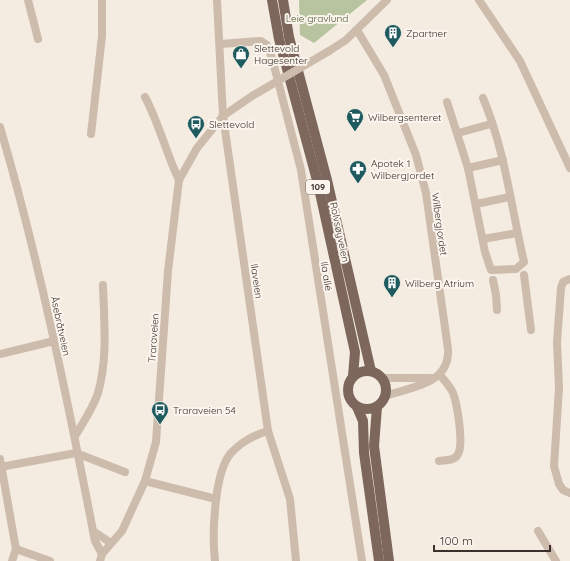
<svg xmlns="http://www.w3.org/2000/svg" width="570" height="561" viewBox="0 0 570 561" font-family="Quicksand,sans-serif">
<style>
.green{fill:#b8c4a0}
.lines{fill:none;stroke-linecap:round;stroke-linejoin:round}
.street{stroke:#cdbbac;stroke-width:8}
.primary{stroke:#7d675c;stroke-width:10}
.street-bridge{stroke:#cdbbac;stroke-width:8}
.labels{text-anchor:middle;stroke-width:4;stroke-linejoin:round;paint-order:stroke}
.shield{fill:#fbf5ee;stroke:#756b66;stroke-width:1}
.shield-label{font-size:9px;font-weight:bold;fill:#3b302b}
.park-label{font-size:10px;fill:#4a5a2e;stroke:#fbf5ee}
.poi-label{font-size:10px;fill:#3b302b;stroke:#fbf5ee;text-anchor:start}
.street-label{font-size:10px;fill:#3b302b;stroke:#fbf5ee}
</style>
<rect width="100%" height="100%" fill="#f4ebe1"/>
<path class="green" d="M 299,0 L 367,0 L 314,43 L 300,35 Z"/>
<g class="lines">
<g class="street">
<path d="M 28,0 L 38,39"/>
<path d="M 217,0 L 223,116 L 268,431 L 290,499 L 296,561"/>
<path d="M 479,0 L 520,61 L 570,168"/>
<path d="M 357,30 L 384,75 L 416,155 L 426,193 L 448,349 C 450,384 412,387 385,396"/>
<path d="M 220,44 L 261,41 L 267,45 L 272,58 L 301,170 L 362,561"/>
<path d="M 329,51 L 346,40 L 387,0"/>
<path d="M 145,97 C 159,123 166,153 179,180"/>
<path d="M 447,102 L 468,168 L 485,252 L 491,270 L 516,269 L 524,262 C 511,207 505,150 483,98"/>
<path d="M 0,127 C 40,263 68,402 95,541 L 102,554"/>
<path d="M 458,133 L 491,124"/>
<path d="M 91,134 L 102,36 L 102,0"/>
<path d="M 468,168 L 503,160"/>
<path d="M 476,204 L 510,197"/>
<path d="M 483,239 L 517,233"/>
<path d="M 524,275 L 531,330"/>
<path d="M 570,279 L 563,282 L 561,288 L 557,342 L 559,388 L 554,466 L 559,484 L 563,490 L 570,493"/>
<path d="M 493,280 L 496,295 L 497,310"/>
<path d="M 0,354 L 54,341"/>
<path d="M 382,378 L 431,378"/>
<path d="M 75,436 C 83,423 93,408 98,393 C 108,358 104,321 103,285"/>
<path d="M 0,459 L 16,549 L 12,561"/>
<path d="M 439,461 C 446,460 455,461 458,454 C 464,444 457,403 453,393 C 450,386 445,381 440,375"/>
<path d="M 0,467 L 76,453 L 125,472"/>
<path d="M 145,481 L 216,499"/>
<path d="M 93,531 L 111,543"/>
<path d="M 538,531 L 556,561"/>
<path d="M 16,549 L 50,561"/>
<path d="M 100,561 L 102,554 L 122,531 L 145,481 L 156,442 L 168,271 L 179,180 L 197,148 L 223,116 L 252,96"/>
<path d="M 215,561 C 212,535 214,472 231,453 C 242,441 254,435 268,431"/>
</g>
<g class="primary">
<path d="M 272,0 L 279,39 L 318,184 L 355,352 L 353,376"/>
<path d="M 283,0 L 289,37 L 327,180 L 371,371"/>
<circle cx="367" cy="390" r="19"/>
<path d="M 357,407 L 363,421 L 364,453 L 379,561"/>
<path d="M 377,407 L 374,446 L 389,561"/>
</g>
<path class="street-bridge" d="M 252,96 L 329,51"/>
</g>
<defs>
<symbol id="building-pin" viewBox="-11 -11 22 30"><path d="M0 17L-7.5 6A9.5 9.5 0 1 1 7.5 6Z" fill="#1f5a5e" stroke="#fbf5ee"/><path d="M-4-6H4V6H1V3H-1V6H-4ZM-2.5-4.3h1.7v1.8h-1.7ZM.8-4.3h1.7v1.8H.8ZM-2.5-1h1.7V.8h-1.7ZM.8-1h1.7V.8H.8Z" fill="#fff"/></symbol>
<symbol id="shop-pin" viewBox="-11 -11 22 30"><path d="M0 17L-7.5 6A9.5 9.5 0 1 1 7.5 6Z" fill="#1f5a5e" stroke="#fbf5ee"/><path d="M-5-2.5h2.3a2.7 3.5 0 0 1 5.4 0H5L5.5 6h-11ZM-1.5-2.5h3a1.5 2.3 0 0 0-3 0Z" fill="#fff"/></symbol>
<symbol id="supermarket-pin" viewBox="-11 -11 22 30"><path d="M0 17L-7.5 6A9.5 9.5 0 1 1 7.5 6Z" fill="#1f5a5e" stroke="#fbf5ee"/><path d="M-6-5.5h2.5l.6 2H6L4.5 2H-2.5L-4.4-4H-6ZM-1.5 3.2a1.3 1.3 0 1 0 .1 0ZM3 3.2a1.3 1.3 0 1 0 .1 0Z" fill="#fff"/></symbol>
<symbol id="bus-pin" viewBox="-11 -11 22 30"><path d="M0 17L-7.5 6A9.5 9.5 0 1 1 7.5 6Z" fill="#1f5a5e" stroke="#fbf5ee"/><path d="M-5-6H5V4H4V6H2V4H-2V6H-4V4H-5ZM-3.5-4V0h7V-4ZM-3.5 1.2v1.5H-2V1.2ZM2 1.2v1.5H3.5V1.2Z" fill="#fff"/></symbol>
<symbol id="pharmacy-pin" viewBox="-11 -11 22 30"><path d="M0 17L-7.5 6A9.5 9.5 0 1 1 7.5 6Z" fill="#1f5a5e" stroke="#fbf5ee"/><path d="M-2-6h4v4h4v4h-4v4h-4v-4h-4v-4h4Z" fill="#fff"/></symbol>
</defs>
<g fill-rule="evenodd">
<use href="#building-pin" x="383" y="23" width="20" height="27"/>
<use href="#shop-pin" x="231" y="44" width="20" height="27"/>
<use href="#supermarket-pin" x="345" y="107" width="20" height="27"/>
<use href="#bus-pin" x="186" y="114" width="20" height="27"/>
<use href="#pharmacy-pin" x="348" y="159" width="20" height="27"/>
<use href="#building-pin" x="382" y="273" width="20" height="27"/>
<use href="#bus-pin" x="150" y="400" width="20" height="27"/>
</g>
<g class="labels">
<rect class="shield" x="306" y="180" width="24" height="14" rx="3"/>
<g class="shield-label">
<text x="318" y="190">109</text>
</g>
<g class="park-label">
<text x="317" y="22">Leie gravlund</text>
</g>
<g class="poi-label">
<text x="406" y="37">Zpartner</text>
<text x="254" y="52">Slettevold<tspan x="254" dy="12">Hagesenter</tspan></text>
<text x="368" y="121">Wilbergsenteret</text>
<text x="209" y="128">Slettevold</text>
<text x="371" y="167">Apotek 1<tspan x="371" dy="12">Wilbergjordet</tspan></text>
<text x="405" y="287">Wilberg Atrium</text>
<text x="173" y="414">Traraveien 54</text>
</g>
<g class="street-label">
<text transform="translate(440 224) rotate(82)" y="4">Wilbergjordet</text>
<text transform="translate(340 232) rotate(78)" y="4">Rolvsøyveien</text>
<text transform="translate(327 276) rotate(81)" y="4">Ila allé</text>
<text transform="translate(257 281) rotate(82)" y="4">Ilaveien</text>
<text transform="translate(61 326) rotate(78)" y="4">Åsebråtveien</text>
<text transform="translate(153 338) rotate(-86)" y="4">Traraveien</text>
</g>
</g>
<path d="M434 545v6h116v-6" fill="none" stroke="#3b302b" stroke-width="2"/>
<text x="440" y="545" font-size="12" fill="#3b302b" stroke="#fbf5ee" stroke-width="3" paint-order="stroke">100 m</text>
</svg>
